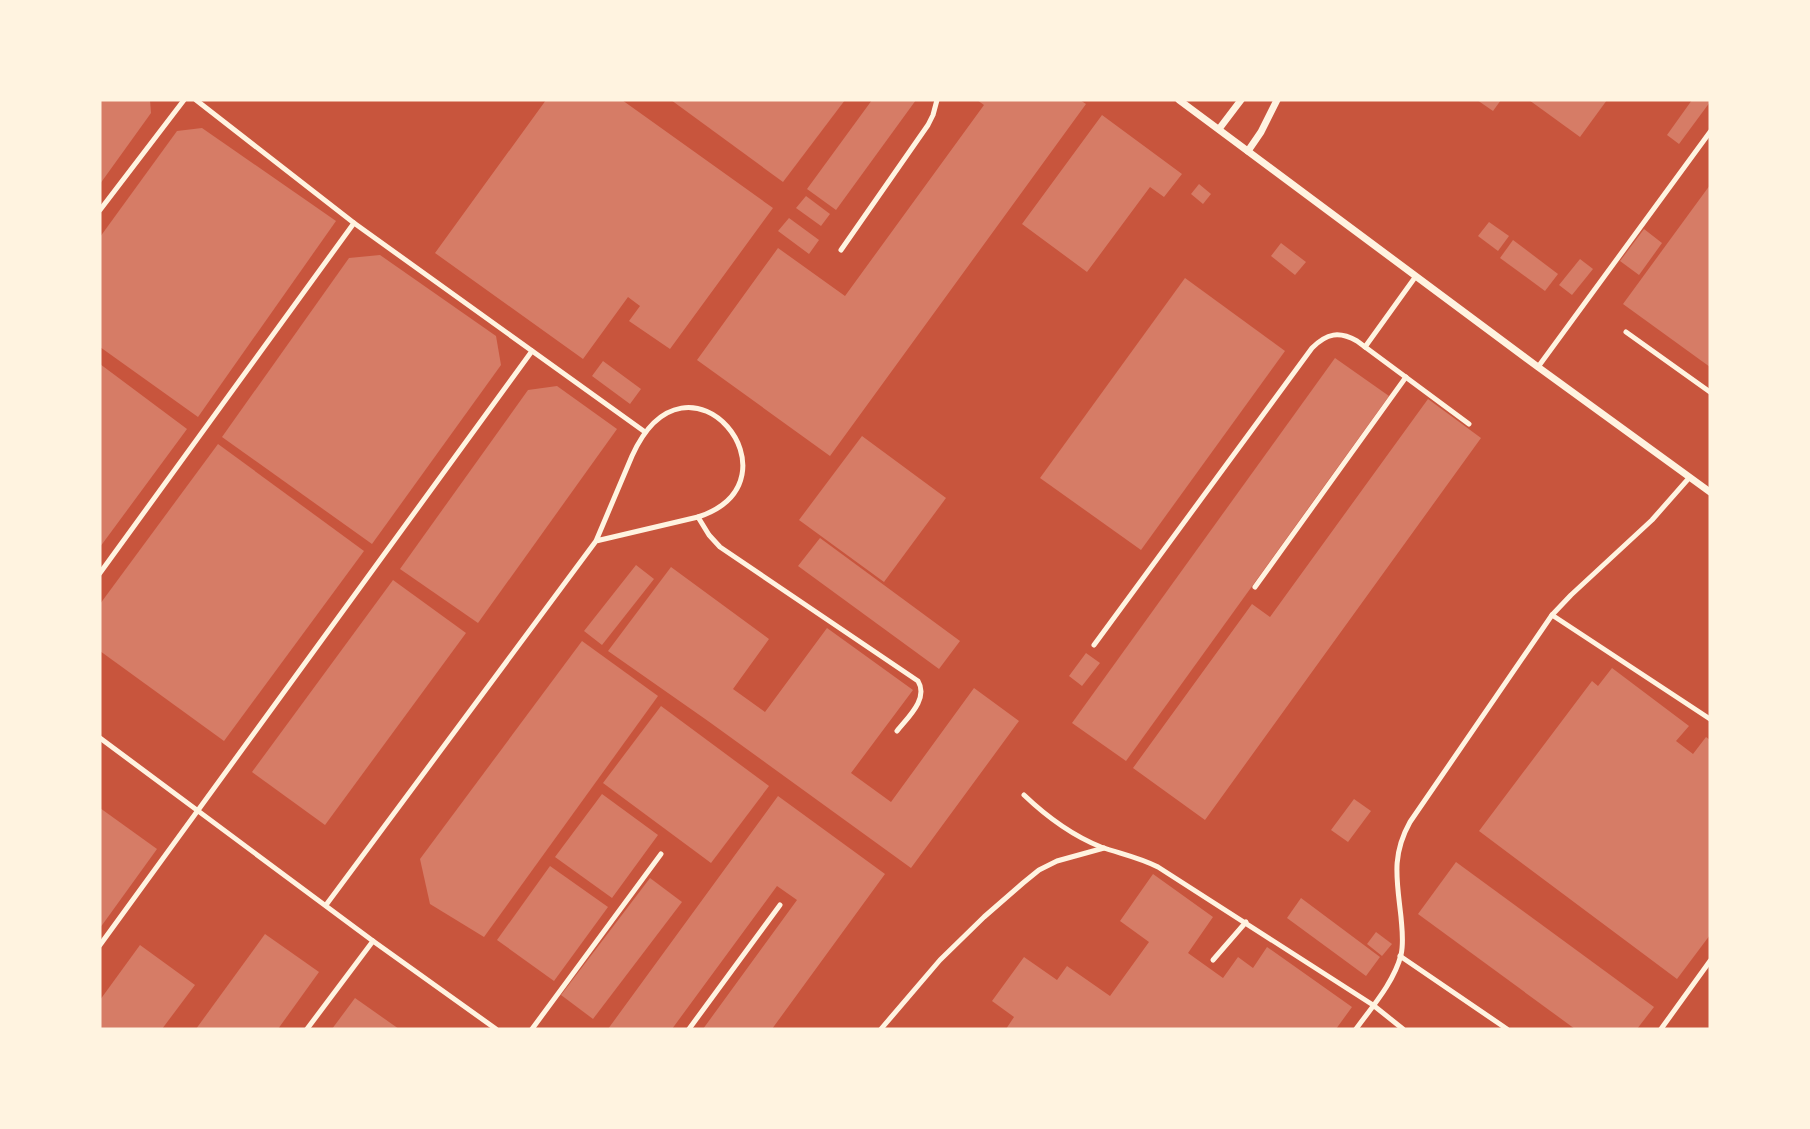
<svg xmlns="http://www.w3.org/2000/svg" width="1810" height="1129" viewBox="0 0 1810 1129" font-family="'PT Sans',sans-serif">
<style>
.building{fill:#d67c66}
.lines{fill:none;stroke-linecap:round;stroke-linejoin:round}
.service{stroke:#fff3e0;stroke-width:5}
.minor{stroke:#fff3e0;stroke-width:7}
</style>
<rect width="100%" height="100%" fill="#c8553d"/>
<g class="building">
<path d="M 100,100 L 150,100 L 151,113 L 100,184 Z"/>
<path d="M 546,100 L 622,100 L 773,208 L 670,349 L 629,321 L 640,306 L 628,297 L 583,359 L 435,253 Z"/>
<path d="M 671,100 L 845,100 L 783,182 Z"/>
<path d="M 872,100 L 916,100 L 836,210 L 807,189 Z"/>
<path d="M 977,100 L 1080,100 L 1086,104 L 830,456 L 697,360 L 778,248 L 845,296 L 984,105 Z"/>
<path d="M 1477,100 L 1501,100 L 1493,111 Z"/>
<path d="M 1529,100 L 1607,100 L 1580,137 Z"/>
<path d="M 1692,100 L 1710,100 L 1710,102 L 1679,144 L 1667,135 Z"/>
<path d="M 1102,115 L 1182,174 L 1164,197 L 1150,187 L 1087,272 L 1022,224 Z"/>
<path d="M 202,128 L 336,221 L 198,417 L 100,347 L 100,237 L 177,131 Z"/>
<path d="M 1199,184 L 1211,194 L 1203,204 L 1191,194 Z"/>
<path d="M 1710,185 L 1710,367 L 1623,304 Z"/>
<path d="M 806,196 L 830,214 L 821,226 L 796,208 Z"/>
<path d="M 789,218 L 819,240 L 809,254 L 778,231 Z"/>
<path d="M 1489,222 L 1509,236 L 1498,251 L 1478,236 Z"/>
<path d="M 1644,229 L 1662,243 L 1639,275 L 1620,261 Z"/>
<path d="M 1513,240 L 1558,274 L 1545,291 L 1500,258 Z"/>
<path d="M 1281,243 L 1306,262 L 1295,275 L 1271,256 Z"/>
<path d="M 380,255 L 496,336 L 501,365 L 372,544 L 222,437 L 349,258 Z"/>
<path d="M 1580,259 L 1593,269 L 1572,295 L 1559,285 Z"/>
<path d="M 1185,278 L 1285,351 L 1141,550 L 1040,478 Z"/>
<path d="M 1335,358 L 1389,396 L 1126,761 L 1072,723 Z"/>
<path d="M 603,361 L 641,389 L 630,404 L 592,376 Z"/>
<path d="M 100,364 L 187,429 L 100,547 Z"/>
<path d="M 557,386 L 617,429 L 478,623 L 400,569 L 528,390 Z"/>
<path d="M 1428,399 L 1481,438 L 1205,820 L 1133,768 L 1252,604 L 1270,617 Z"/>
<path d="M 862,436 L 946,498 L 884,582 L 799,520 Z"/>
<path d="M 218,444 L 364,551 L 224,741 L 100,651 L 100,604 Z"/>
<path d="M 820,538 L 960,641 L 939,669 L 798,566 Z"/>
<path d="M 636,565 L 654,579 L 602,645 L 584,631 Z"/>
<path d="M 671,567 L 769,639 L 733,689 L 765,712 L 827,628 L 913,690 L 851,773 L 891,802 L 974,688 L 1019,721 L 911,868 L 708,721 L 608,651 Z"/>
<path d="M 393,580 L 466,633 L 325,825 L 252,772 Z"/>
<path d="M 582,641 L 658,696 L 484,937 L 430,904 L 420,859 Z"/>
<path d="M 1086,653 L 1100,663 L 1082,686 L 1069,676 Z"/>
<path d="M 1612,668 L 1689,726 L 1676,741 L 1693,754 L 1706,737 L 1710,740 L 1710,935 L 1677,979 L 1479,831 L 1592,681 L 1598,686 Z"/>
<path d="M 661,706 L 769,786 L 711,863 L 603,783 Z"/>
<path d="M 602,794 L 658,835 L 612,898 L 555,857 Z"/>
<path d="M 778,796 L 885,874 L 772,1029 L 703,1029 L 797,900 L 777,886 L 672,1029 L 608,1029 Z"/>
<path d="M 1354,799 L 1371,811 L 1348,842 L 1331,830 Z"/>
<path d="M 100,808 L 157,849 L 100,928 Z"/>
<path d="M 1456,862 L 1654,1007 L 1637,1029 L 1575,1029 L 1418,914 Z"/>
<path d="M 550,866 L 608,907 L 554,981 L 497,940 Z"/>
<path d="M 1153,874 L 1213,917 L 1188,953 L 1223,978 L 1238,957 L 1253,968 L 1267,947 L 1352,1007 L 1336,1029 L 1006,1029 L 1014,1017 L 992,1001 L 1024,957 L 1057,980 L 1067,966 L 1110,996 L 1149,942 L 1120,921 Z"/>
<path d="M 650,878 L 682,902 L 593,1019 L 561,995 Z"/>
<path d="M 1301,898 L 1380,957 L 1366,976 L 1287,918 Z"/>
<path d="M 1376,932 L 1392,944 L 1382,956 L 1367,944 Z"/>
<path d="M 265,934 L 319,972 L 278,1029 L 196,1029 Z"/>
<path d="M 140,945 L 195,985 L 162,1029 L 100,1029 L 100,1000 Z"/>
<path d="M 355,998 L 399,1029 L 332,1029 Z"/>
</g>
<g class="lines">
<g class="service">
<path d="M 196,100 L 354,223 L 645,432"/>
<path d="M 100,210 L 184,100"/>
<path d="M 841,250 L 928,125 L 933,115 L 937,100"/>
<path d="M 1626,332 L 1710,392"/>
<path d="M 1365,347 L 1416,276"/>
<path d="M 1538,367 L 1710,132"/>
<path d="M 698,517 L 709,535 L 720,547 L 918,681 C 929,699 907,718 897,731"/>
<path d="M 100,573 L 354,223"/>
<path d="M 1255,587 L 1406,377"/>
<path d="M 1552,615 L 1710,719"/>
<path d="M 1094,645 L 1312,348 C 1327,333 1339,331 1357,341 L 1469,424"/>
<path d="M 100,738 L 373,941 L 496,1029"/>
<path d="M 1024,795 C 1047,817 1071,835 1101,847 C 1121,854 1138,857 1158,867 L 1373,1005 L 1403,1029"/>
<path d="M 326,905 L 596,541 L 632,456 C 688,332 808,481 698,517 L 596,541"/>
<path d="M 100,945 L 532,351"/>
<path d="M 1400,956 L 1507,1029"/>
<path d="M 1213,960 L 1246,922"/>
<path d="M 307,1029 L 373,941"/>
<path d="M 532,1029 L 661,854"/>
<path d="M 689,1029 L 780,905"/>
<path d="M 881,1029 L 940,960 L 984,917 L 1023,883 L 1039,870 L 1057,861 L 1104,848"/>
<path d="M 1356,1029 C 1372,1007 1394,982 1401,955 C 1404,942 1402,930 1401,917 C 1397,880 1391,856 1410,822 L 1552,615 L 1571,595 L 1652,520 L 1689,478"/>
<path d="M 1661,1029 L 1710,961"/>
</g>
<g class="minor">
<path d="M 1179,100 L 1538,367 L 1710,492"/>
<path d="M 1219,129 L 1241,100"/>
<path d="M 1248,151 L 1261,132 L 1277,100"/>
</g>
</g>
<rect width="1810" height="1129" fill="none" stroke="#fff3e0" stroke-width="203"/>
</svg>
